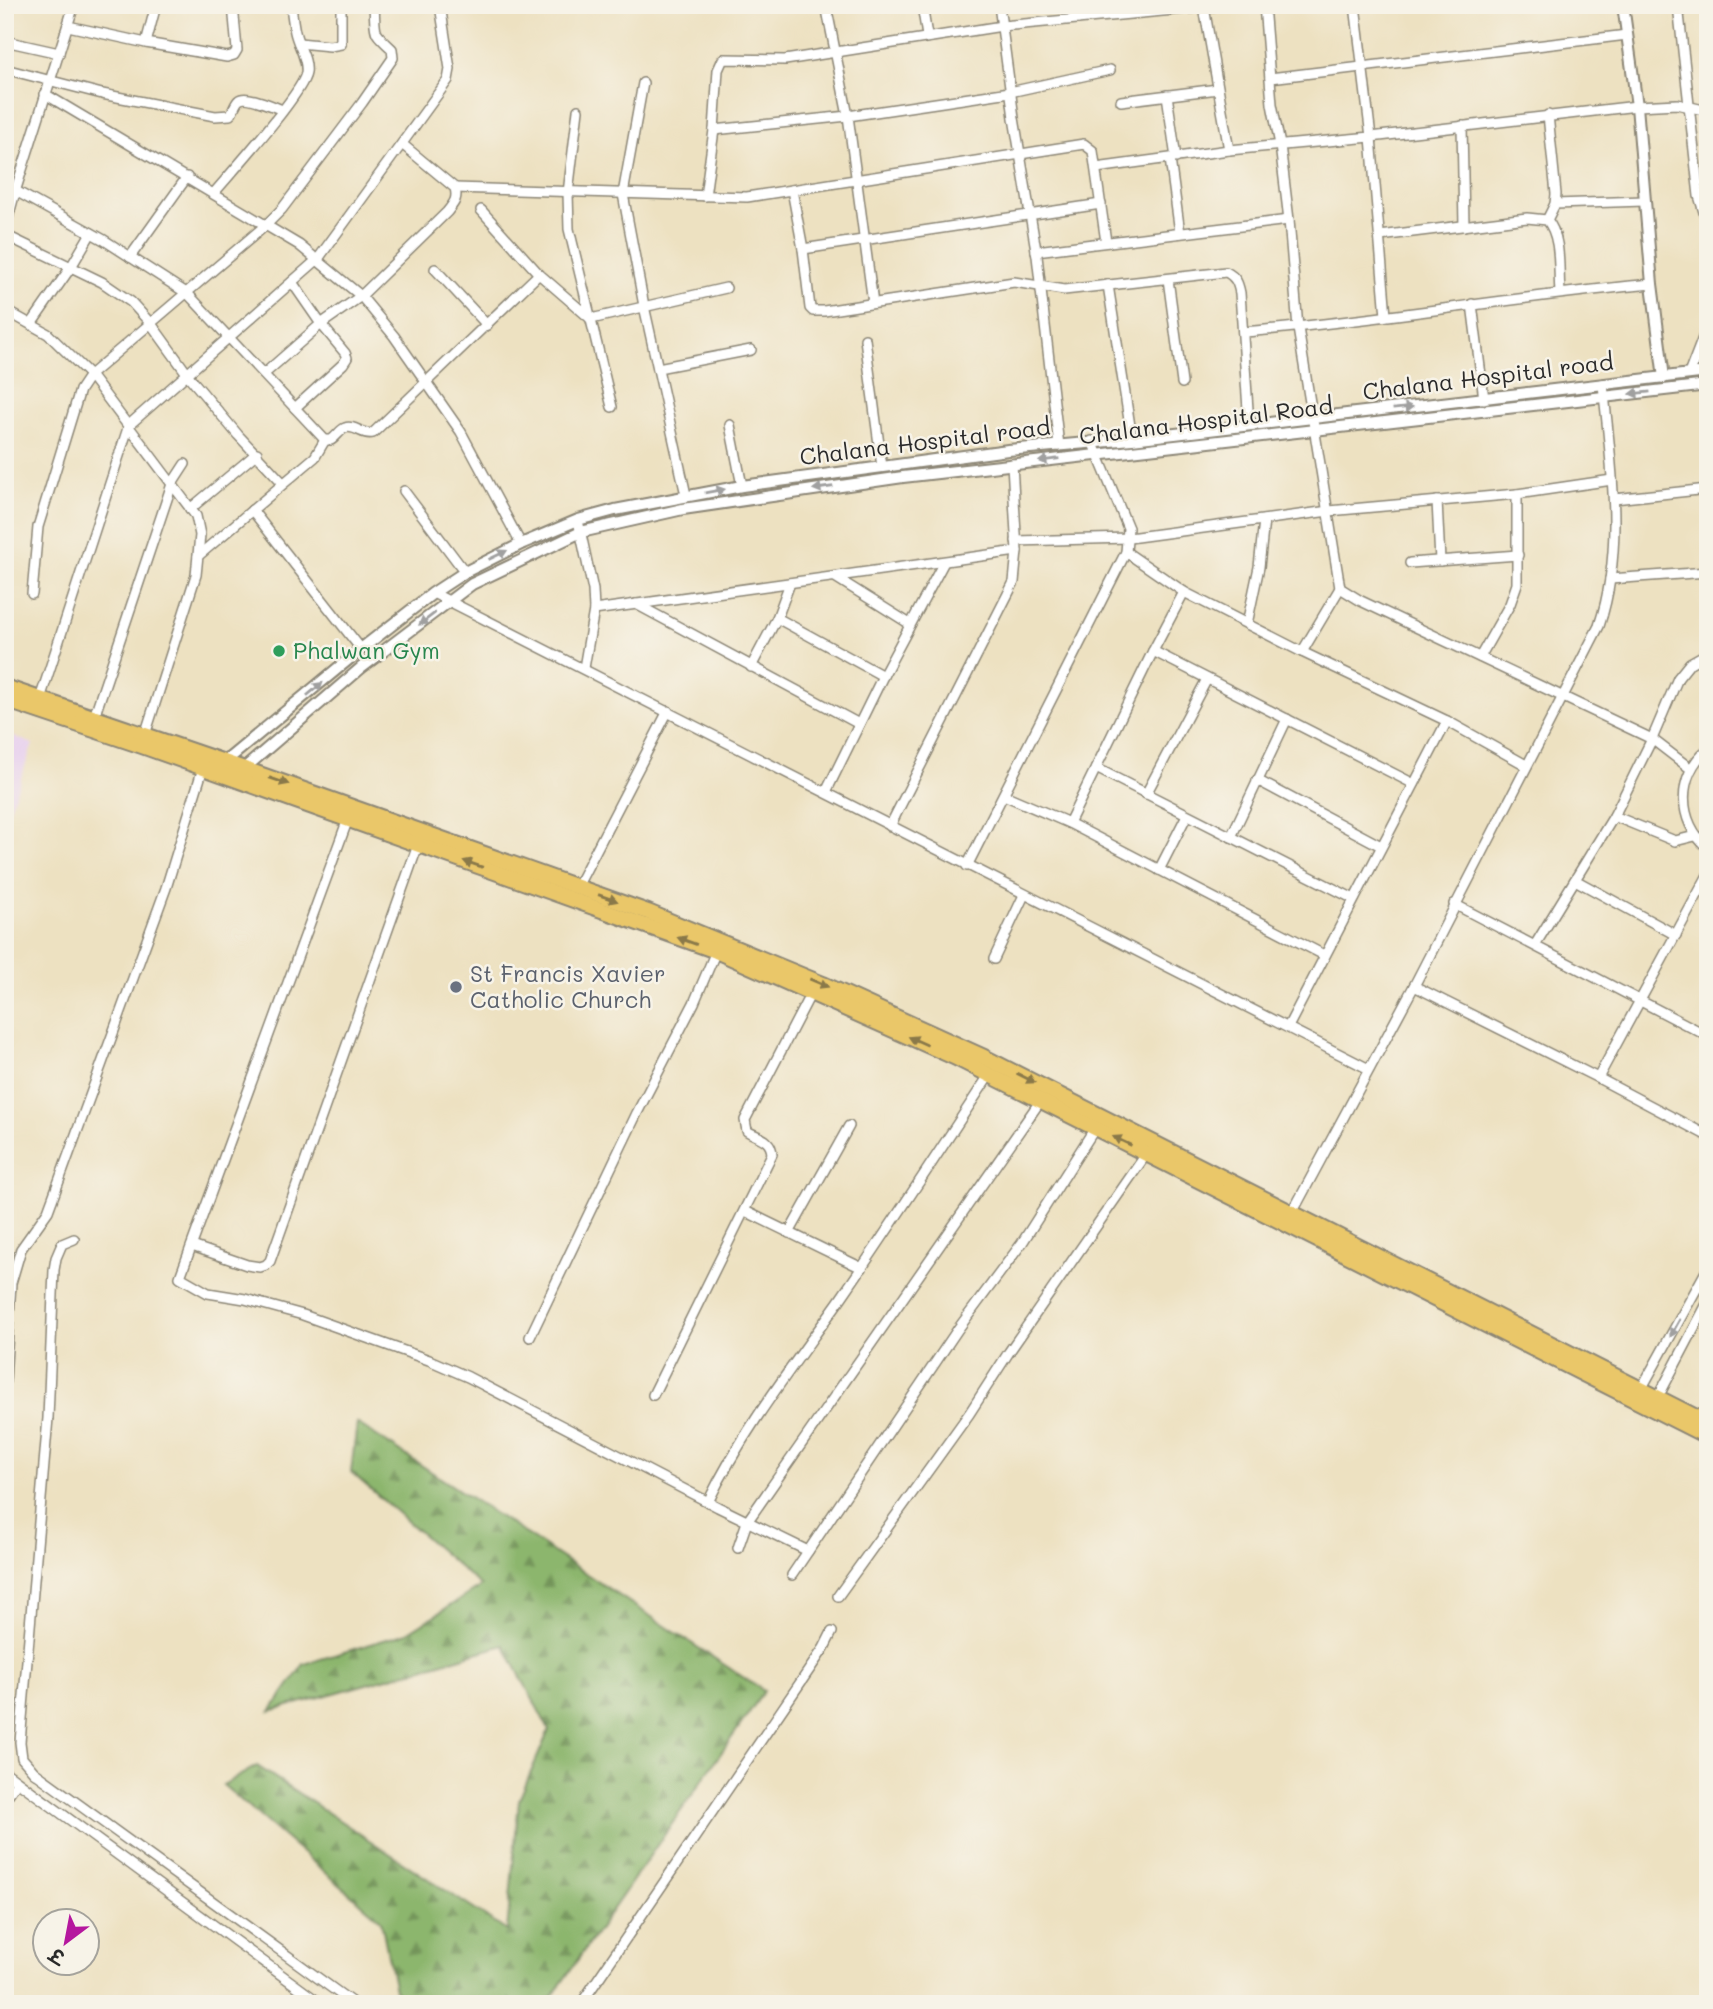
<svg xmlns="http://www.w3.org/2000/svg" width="1713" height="2009" viewBox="0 0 1713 2009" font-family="Mali,'Playpen Sans Deva',sans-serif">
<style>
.built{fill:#e8d2ee}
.forest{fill:url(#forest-firs);stroke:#5c704c;stroke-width:2}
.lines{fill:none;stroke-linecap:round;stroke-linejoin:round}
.minor-casing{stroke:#8c8676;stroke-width:12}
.tertiary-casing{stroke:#8c8676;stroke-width:14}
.primary-casing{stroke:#8c8676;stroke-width:18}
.minor{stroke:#fff;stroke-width:9}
.tertiary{stroke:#fff;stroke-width:10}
.primary{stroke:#eac769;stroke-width:14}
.oneway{fill:#a0a0a0}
.oneway2{fill:#8a794a}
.leisure-dot{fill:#2e9e5b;stroke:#f7f3e8;stroke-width:2.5}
.worship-dot{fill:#6b7280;stroke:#f7f3e8;stroke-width:2.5}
.labels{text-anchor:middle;stroke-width:5;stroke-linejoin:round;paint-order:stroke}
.street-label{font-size:23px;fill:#2b2b2b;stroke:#f7f3e8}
.leisure-label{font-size:23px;fill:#27864d;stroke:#f7f3e8;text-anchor:start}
.worship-label{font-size:23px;fill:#5b616d;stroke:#f7f3e8;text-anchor:start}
</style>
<defs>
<pattern id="forest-firs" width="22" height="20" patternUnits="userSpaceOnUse" patternTransform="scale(1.75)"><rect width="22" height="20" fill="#8cb66d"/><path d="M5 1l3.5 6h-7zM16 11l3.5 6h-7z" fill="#73945a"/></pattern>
</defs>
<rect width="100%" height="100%" fill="#f7f3e8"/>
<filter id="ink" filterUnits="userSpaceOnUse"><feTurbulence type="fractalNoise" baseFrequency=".0143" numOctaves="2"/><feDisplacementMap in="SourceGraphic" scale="14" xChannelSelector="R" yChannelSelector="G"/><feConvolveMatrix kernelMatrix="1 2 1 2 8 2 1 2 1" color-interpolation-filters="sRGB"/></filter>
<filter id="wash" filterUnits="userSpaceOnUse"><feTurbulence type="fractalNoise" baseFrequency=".00686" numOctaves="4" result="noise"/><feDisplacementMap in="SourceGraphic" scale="28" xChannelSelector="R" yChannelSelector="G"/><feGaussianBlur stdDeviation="1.57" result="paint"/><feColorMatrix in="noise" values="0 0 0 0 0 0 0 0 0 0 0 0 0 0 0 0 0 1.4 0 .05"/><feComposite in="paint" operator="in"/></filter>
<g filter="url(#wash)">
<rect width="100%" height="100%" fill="#ede1c1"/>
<path class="built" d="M 5,733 L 33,744 L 5,822 Z"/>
<path class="forest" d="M 357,1423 L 764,1691 L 547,2004 L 408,2004 L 395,1990 L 381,1920 L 223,1785 L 257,1766 L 507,1931 L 519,1800 L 549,1730 L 504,1645 L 271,1711 L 304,1664 L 407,1633 L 481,1586 L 351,1472 Z"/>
</g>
<g filter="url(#ink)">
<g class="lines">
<defs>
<g id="minor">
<path d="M 826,5 L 848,116 L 873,303"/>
<path d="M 922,5 L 927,36"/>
<path d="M 999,5 L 1014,118 L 1037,256 L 1059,446"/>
<path d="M 1076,5 L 1078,19"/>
<path d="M 1264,5 L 1272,104 L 1280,145 L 1289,220 L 1298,328 L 1340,588 L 1361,601 L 1652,739 L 1691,769"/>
<path d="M 1355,5 L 1371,137 L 1386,316"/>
<path d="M 1678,5 L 1699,196 L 1708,225"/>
<path d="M 1204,7 L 1229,150"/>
<path d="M 68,26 L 146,43 L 227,57 L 234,55 L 237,50 L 233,5"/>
<path d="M 5,41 L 59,53"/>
<path d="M 146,43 L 156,5"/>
<path d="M 299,43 L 330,46 L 341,44 L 341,5"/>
<path d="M 5,69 L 102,94 L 215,116 L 230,115 C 234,110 235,103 239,100 C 246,94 274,107 283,110"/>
<path d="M 1270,78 L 1627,35"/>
<path d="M 643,83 L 623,194 L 644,306 L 686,495"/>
<path d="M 45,94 L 299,245 L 361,296 L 394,336 L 461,432 L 521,544"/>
<path d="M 1167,95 L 1176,158"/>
<path d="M 1121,101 L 1218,89"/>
<path d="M 578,110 L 568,193 L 569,229 L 612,407"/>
<path d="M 1462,126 L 1464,226"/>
<path d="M 714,130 L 848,116 L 1010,92 L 1110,70"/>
<path d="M 1170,159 L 1180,233"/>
<path d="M 1096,168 L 1229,150 L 1371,137 L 1637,106 L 1677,104 L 1708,111"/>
<path d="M 5,185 L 104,240 L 188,294 L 325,440 L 331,440 C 336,437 340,430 345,428 C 354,424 363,436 373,433 L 539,274"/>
<path d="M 455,188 L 747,197 L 1084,144 L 1093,151 L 1106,242"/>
<path d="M 792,190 L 803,249 L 810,308 L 813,311 L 824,311 L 1014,282 L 1064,290 L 1226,272 C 1236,277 1238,283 1240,293 L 1249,424"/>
<path d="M 214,193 C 231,173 303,93 306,73 C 308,59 298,46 295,32 C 293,23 292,14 291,5"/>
<path d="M 705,196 L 714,130 L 718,70 L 723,59 L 785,60 L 1002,26 L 1227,5"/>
<path d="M 1555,204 L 1644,201"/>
<path d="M 481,210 L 539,274 L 591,319 L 726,288"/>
<path d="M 1547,220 L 1555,204 L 1556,194 L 1548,115"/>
<path d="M 5,229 L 15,192 L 74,5"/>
<path d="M 5,235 L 102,282 L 131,302 L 152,325 L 191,379 L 238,435 L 283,483"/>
<path d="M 1380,236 L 1527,218 L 1547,220 C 1562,237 1558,270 1560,292"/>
<path d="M 803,249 L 1101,204"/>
<path d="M 1036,251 L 1289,220"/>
<path d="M 130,257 L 187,177"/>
<path d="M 435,269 L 487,325"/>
<path d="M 1168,279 L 1182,383"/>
<path d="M 292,282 L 321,324 L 345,353 L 347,358 L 343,364 L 295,408"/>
<path d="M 1108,285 L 1132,439"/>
<path d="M 1472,304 L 1484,399"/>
<path d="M 5,310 L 48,334 L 90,375 L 196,516 L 200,535 L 196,575 L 145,735"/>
<path d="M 32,323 L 71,267 L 91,233"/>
<path d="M 1243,332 C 1380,321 1515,296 1652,284"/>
<path d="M 865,339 L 882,467"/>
<path d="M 658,368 L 751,350"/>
<path d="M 264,374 L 321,324 L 361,296 L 447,212 C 454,203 458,199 455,188 L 402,144"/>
<path d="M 1689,374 L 1708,325"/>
<path d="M 730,425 L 742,486"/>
<path d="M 404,491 L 465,572"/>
<path d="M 1614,499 L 1708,489"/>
<path d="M 1437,501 L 1440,561"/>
<path d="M 190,509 L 257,453"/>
<path d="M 252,510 L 361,649"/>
<path d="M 579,525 L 593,590 L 594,610 L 584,668"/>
<path d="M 1016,541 L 1129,538 L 1329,511 L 1517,494"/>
<path d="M 1126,552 L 1184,592 L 1302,652 L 1447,721 L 1288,1027"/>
<path d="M 198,556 L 315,457 L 325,440"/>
<path d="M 1410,563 L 1518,555"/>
<path d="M 835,577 L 910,624"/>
<path d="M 1610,579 L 1708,572"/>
<path d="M 433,593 L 1369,1069"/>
<path d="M 32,594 L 38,527 L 80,390 L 90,375 L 266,225 L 282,209 L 362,103 L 393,58 L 392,49 C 371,30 376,34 374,5"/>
<path d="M 636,604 L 859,724"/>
<path d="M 594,610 L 1017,551"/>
<path d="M 777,618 L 883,676"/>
<path d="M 1247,624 L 1259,567 L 1264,520"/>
<path d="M 1153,651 L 1414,784"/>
<path d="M 1302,652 L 1340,588"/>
<path d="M 1480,657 L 1510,604 L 1517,584 L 1517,494 L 1612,480"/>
<path d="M 751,667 L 777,618 L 790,583"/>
<path d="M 40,699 L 129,425 L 318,259 L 448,80 L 450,69 L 440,5"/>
<path d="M 94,717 L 172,484 L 185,464"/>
<path d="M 1447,721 L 1526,765"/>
<path d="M 1708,749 C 1676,775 1677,822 1708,848"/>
<path d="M 1096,768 L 1354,899"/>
<path d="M 1257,780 L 1381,846"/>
<path d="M 826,792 L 883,676 L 944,562"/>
<path d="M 1146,794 L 1207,679"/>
<path d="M 1004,795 L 1069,823 L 1324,955"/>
<path d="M 1614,816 L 1675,841 L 1695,836"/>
<path d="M 348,819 L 180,1277 L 208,1293 L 245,1299 L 303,1315 L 429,1360 L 468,1377 L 718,1507 L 808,1551"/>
<path d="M 1069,823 L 1153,651 L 1184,592"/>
<path d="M 890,826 L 1014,582 L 1017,551 L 1012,464"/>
<path d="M 1231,837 L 1287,719"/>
<path d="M 967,866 L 1126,552 L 1128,528 L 1092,441"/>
<path d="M 1159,870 L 1187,815"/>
<path d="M 1575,880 L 1676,935"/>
<path d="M 577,887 L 668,711"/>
<path d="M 1454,904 L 1708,1036"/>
<path d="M 1535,945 L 1614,816 L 1652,739 L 1678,678 L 1690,663 L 1708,653"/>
<path d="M 994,959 L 1024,895"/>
<path d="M 1414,986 L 1598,1078 L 1708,1136"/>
<path d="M 1598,1078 L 1708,875"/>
<path d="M 745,1211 L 862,1268"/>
<path d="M 1291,1215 L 1414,986 L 1599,626 C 1625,548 1611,465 1603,384"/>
<path d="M 789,1233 L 849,1126"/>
<path d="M 74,1239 L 62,1244 L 56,1258 L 54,1270 L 48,1418 L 20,1742 L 22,1758 L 34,1772 L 354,2004"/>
<path d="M 192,1246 L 247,1265 L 260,1267 L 266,1265 L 270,1261 L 418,845"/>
<path d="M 530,1337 L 637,1113 L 694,1003 L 716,951"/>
<path d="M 5,1381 L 11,1283 L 21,1249 L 48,1211 L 55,1192 L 166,888 L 203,768"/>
<path d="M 1639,1393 L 1708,1268"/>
<path d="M 653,1395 L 772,1154 C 771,1138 758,1138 747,1131 L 745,1120 L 811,993"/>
<path d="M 1656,1401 L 1708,1302"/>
<path d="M 708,1502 C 743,1430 793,1366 839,1301 C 891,1226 940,1150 990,1074"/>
<path d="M 738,1548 L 747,1522 L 1041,1100"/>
<path d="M 792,1575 L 958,1329 L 1022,1243 L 1095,1128"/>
<path d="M 838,1596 L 969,1414 L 1009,1352 L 1147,1153"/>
<path d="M 5,1772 L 321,2004"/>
<path d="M 5,1799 L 17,1782"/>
<path d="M 581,2004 L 824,1648 L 832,1632"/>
</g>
<g id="tertiary">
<path d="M 1623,5 L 1637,106 L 1652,284 L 1664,378"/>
<path d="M 221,765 L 361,649 L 433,593 L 465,572 L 521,544 L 578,520 L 615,510 L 742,486 L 1008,450 L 1132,439 L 1708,372"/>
<path d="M 239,773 L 361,668 L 472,584 L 581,532 L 683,509 L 903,477 L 1708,385"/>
</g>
<g id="primary">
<path d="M 5,687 L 242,768 L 648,912 L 823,984 L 984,1057 L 1708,1423"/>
<path d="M 5,700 L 142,746 L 649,927 L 716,951 L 954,1057 L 1708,1437"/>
</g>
</defs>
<use href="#minor" class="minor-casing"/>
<use href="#tertiary" class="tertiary-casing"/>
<use href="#primary" class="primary-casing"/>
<use href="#minor" class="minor"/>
<use href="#tertiary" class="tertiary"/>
<use href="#primary" class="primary"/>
</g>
<defs><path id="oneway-solid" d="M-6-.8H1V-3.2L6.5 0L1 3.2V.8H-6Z" transform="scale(1.75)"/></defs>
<g class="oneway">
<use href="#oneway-solid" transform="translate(1640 393) rotate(174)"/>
<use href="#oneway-solid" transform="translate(1403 408) rotate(-6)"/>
<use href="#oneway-solid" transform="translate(1049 460) rotate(173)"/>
<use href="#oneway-solid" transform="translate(823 488) rotate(172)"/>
<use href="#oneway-solid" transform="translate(715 491) rotate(-10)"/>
<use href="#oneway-solid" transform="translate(498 555) rotate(-26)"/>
<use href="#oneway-solid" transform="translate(427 619) rotate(143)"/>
<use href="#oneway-solid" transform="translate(315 689) rotate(-40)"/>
<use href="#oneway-solid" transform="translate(1675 1328) rotate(119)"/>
</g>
<g class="oneway2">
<use href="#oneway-solid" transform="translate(279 781) rotate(19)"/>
<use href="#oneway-solid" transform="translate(473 864) rotate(-161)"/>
<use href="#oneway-solid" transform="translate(608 898) rotate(19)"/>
<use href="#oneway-solid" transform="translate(687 941) rotate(-160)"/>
<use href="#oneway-solid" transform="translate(819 983) rotate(23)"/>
<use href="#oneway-solid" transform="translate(918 1041) rotate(-156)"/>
<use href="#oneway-solid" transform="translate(1026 1078) rotate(27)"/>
<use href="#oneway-solid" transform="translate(1122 1141) rotate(-154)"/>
</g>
</g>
<circle class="leisure-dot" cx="279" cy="651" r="7"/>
<circle class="worship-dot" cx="456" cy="987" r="7"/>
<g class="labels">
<g class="street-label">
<text transform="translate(1488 377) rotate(-7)" y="8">Chalana Hospital road</text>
<text transform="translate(1206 421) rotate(-7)" y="8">Chalana Hospital Road</text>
<text transform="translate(925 442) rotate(-7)" y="8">Chalana Hospital road</text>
</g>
<g class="leisure-label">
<text x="293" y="659">Phalwan Gym</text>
</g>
<g class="worship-label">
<text x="470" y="982">St Francis Xavier<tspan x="470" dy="26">Catholic Church</tspan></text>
</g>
</g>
<rect width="1713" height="2009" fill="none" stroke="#f7f3e8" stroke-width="28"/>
<g transform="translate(66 1942) rotate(212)"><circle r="33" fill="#f7f3e8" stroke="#a5a39c" stroke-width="2"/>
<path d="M0-5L12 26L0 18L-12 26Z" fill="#b5179e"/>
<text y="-10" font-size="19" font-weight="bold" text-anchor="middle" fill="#2b2b2b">उ</text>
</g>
</svg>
